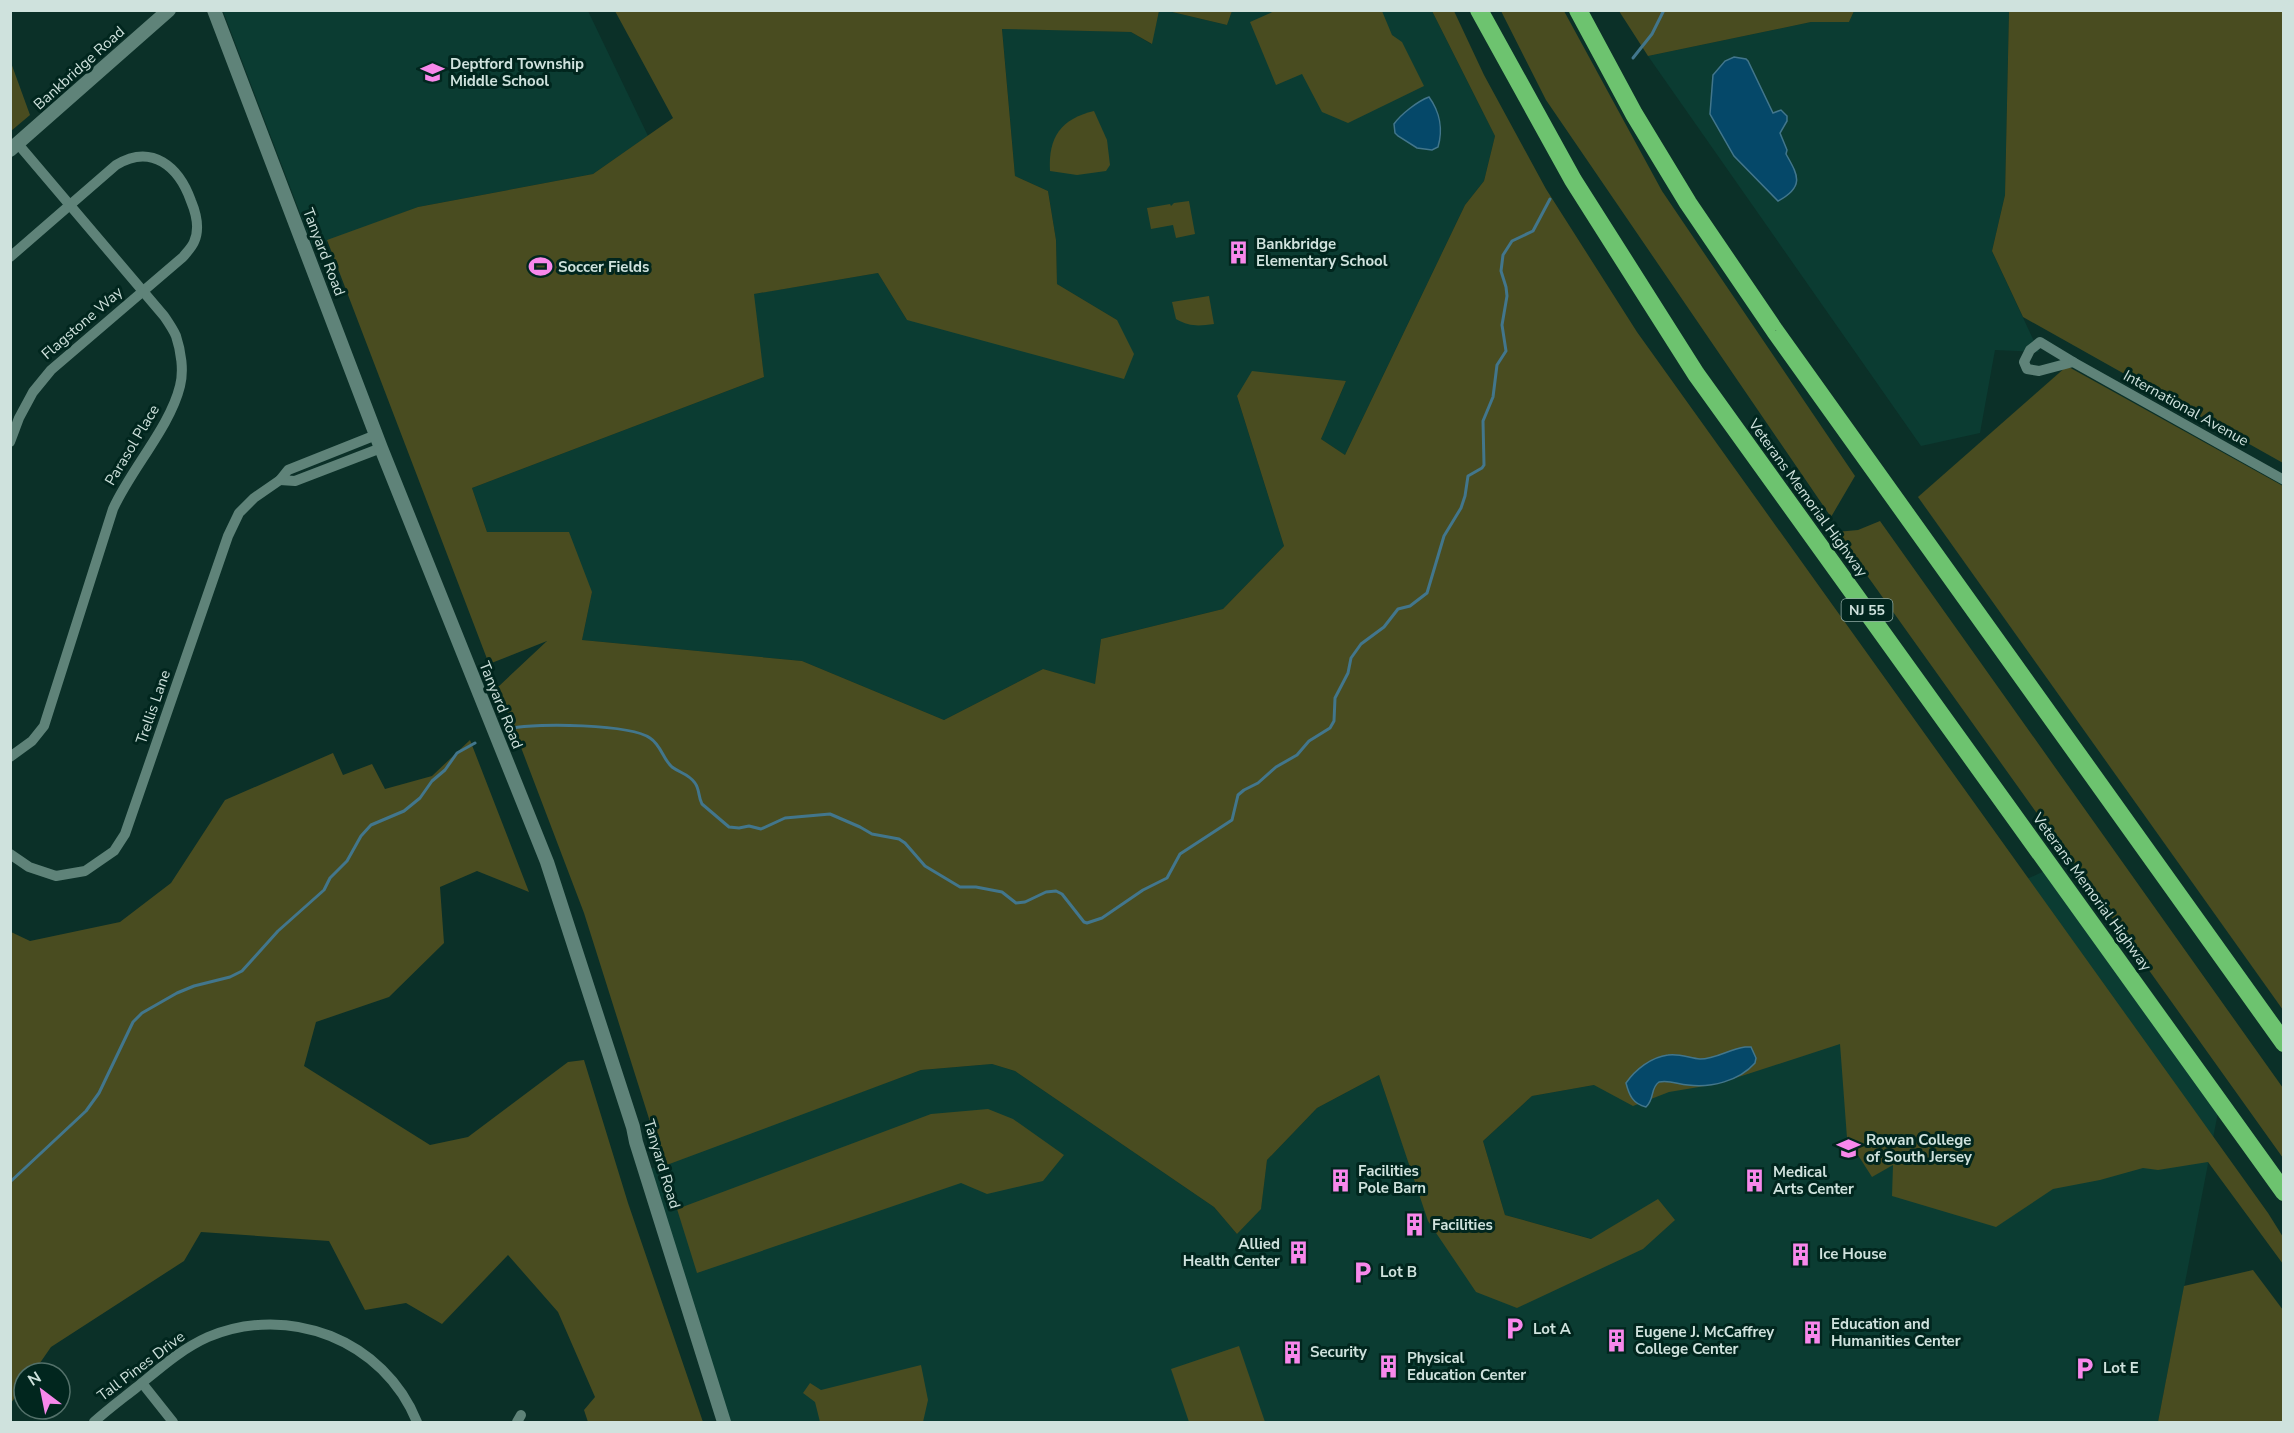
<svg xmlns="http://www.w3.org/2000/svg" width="2294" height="1433" viewBox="0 0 2294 1433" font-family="'Nunito Sans',sans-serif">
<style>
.built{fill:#0b3c32}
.green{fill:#494c20}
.water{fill:#054869;stroke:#42768c;stroke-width:1.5}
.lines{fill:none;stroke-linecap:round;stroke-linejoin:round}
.stream{stroke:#42768c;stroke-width:3}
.minor{stroke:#5f8379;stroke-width:10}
.tertiary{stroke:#5f8379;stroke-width:14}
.motorway{stroke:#6dc36f;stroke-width:18}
.labels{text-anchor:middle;stroke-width:6;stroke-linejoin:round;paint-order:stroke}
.shield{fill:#01261e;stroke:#91aaa4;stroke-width:1.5}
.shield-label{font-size:14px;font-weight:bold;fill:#cfe2dd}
.poi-label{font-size:15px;font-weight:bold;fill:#cfe2dd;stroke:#01261e;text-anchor:start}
.street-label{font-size:15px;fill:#cfe2dd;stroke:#01261e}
</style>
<rect width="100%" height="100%" fill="#0b3028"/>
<g class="built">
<path d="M 223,11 L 588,11 L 648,136 L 593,174 L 418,207 L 313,247 Z"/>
<path d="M 1159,11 L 1168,11 L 1227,25 L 1232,11 L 1432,11 L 1495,136 L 1484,181 L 1465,205 L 1345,455 L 1321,439 L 1346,381 L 1237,396 L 1284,546 L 1223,609 L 1101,639 L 1095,685 L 1043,669 L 944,720 L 802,661 L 582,640 L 592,592 L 487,532 L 472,488 L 764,377 L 753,294 L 878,273 L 907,320 L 1117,320 L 1057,284 L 1056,240 L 1048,191 L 1015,176 L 1002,28 L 1131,32 L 1151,44 Z"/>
<path d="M 1854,11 L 2009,11 L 2005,195 L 1992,251 L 2039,352 L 1995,350 L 1980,433 L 1921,446 L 1648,56 L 1811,22 L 1849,22 Z"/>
<path d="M 2053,867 L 2220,1102 L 2158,1422 L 725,1422 L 645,1171 L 921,1070 L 992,1064 L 1015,1071 L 1214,1207 L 1237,1234 L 1261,1208 L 1267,1160 L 1317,1108 L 1379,1075 L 1429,1221 L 1517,1308 L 1658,1200 L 1592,1239 L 1505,1215 L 1483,1141 L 1532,1096 L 1594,1085 L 1814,977 Z"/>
</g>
<g class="green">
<path d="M 1277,10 L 1382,11 L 1392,35 L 1402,42 L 1424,86 L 1348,123 L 1322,112 L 1302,74 L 1276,85 L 1250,22 Z"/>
<path d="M 615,11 L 1159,11 L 1152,44 L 1131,32 L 1002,29 L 1015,176 L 1048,191 L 1056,240 L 1057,284 L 1117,320 L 1134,354 L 1124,379 L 907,320 L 878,273 L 754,294 L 764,377 L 472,488 L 487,532 L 569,532 L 592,592 L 582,640 L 802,661 L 944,720 L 1043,669 L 1095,684 L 1101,639 L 1223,609 L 1284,546 L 1237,396 L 1252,371 L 1346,381 L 1321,439 L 1345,455 L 1465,205 L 1484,181 L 1495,136 L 1432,11 L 1454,11 L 1484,75 L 1546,189 L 1637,332 L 2268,1213 L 2283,1237 L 2283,1264 L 2208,1162 L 2158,1170 L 2143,1168 L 2100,1180 L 2053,1189 L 1996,1227 L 1892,1196 L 1893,1165 L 1872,1177 L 1847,1138 L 1840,1044 L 1717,1084 L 1669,1092 L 1633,1106 L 1594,1085 L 1532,1096 L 1483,1141 L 1505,1215 L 1591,1239 L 1658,1199 L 1675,1220 L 1643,1249 L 1517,1308 L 1476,1292 L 1428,1221 L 1379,1075 L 1317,1108 L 1267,1160 L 1261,1209 L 1237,1234 L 1214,1207 L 1015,1071 L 992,1064 L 921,1070 L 664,1166 L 584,913 L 498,687 L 547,641 L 489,664 L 327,240 L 418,207 L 593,174 L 673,118 Z"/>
<path d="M 1168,11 L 1232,11 L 1227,25 Z"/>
<path d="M 1501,11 L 1564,11 L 1662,191 L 1855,476 L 1831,517 L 1546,100 Z"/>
<path d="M 1619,11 L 1854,11 L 1849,22 L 1811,22 L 1648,56 Z"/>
<path d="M 2009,11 L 2283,11 L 2283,463 L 2023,317 L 1992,251 L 2005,195 Z"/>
<path d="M 10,60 L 30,115 L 11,131 L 10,131 Z"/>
<path d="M 1094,111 L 1107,140 L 1110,165 L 1106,171 L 1077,175 L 1050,171 C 1048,137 1061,119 1094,111 Z"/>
<path d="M 1189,201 L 1195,234 L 1176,238 L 1173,225 L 1151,229 L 1147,208 L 1170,204 L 1171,206 L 1174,203 Z"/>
<path d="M 1209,296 L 1214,324 C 1199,326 1190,327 1176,319 L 1172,302 Z"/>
<path d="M 2067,366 L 2283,486 L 2283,1010 L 1918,497 Z"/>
<path d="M 1880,521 L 2283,1088 L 2283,1158 L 1836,532 L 1858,530 Z"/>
<path d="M 470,740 L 529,892 L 477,871 L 440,887 L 444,943 L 389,997 L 316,1022 L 304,1066 L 430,1145 L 468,1137 L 568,1062 L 584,1060 L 628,1203 L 703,1422 L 588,1422 L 584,1410 L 595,1397 L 558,1312 L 508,1255 L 442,1324 L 406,1303 L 365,1310 L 329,1241 L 201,1232 L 184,1261 L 51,1347 L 33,1373 L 24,1373 L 24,1385 L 11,1403 L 11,932 L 30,941 L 120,922 L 171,883 L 225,800 L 333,753 L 343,775 L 372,764 L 385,789 L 432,776 Z"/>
<path d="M 988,1109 L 1013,1119 L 1064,1155 L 1043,1181 L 987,1194 L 961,1183 L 697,1273 L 677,1209 L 931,1114 Z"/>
<path d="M 2253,1270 L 2283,1310 L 2283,1422 L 2158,1422 L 2184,1286 Z"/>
<path d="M 1239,1346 L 1265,1422 L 1189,1422 L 1171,1369 Z"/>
<path d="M 921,1365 L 928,1400 L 923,1422 L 820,1422 L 815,1402 L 803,1393 L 810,1383 L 821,1390 Z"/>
</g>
<g class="water">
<path d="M 1734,57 L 1746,59 L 1748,61 L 1773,113 L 1781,110 L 1787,116 L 1787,121 L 1780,133 L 1787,150 L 1786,154 C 1797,174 1806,186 1778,201 L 1734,156 L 1710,114 L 1713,75 L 1725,61 Z"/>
<path d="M 1429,97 C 1440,112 1443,130 1438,147 L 1432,150 L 1417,148 L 1398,136 L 1395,133 L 1394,124 C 1401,114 1418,101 1429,97 Z"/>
<path d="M 1745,1047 L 1751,1047 L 1756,1058 L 1755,1063 C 1739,1081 1711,1088 1688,1085 C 1677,1084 1670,1080 1659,1082 C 1650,1088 1655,1099 1646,1107 C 1633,1104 1629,1095 1626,1083 C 1635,1070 1651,1057 1668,1055 C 1678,1053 1690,1058 1700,1059 C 1716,1059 1729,1049 1745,1047 Z"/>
</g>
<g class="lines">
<g class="stream">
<path d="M 1633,58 L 1652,34 L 1664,10"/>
<path d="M 512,728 C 537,723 630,724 650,738 C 661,745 663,759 672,767 C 680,773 689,774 695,783 C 700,790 698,797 702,804 L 729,827 L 739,828 L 749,826 L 761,829 L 785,818 L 830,814 L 860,827 L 872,834 L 899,839 L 905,843 L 925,866 L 960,887 L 976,887 L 1002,892 L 1016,903 L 1025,902 L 1046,892 L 1056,891 L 1062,894 L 1084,922 L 1087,923 L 1102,918 L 1143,890 L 1167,878 L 1180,854 L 1232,820 L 1238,795 L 1244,790 L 1258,783 L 1276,767 L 1297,755 L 1309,741 L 1330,728 L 1334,721 L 1335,698 L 1348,673 L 1351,658 L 1361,644 L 1384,627 L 1398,609 L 1410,606 L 1427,593 L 1444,536 L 1461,508 L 1465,496 L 1468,476 L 1482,468 L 1484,465 L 1483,421 L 1493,397 L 1497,365 L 1506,351 L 1502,325 L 1507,296 L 1506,287 L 1501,271 L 1503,255 L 1512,241 L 1533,231 L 1550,199"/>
<path d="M 10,1182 L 86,1111 L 99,1093 L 133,1022 L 142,1013 L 177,993 L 194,986 L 230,977 L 242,971 L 278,931 L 324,890 L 330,878 L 347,861 L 361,836 L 371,825 L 404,811 L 420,798 L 432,781 L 445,770 L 457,753 L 475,743"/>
</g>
<g class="minor">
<path d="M 10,257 L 116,165 C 152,143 179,167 191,201 C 196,213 200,229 194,242 C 192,247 187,252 183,257 L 51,370 L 33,392 L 19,418 L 10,442"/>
<path d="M 2040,342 L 2073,362 L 2039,371 L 2027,369 L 2024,362 L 2030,350 Z"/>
<path d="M 2073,362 L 2284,480"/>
<path d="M 280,480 L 295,481 L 381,448"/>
<path d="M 10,757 L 32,741 L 44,726 L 113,509 C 131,469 170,427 180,386 C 184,371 181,351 176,336 C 173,329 168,322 164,316 L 18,144"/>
<path d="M 10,854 L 29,867 L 56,876 L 85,871 L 114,851 L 125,834 L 228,536 L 239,513 L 254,498 L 280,480 L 288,470 L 376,435"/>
<path d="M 142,1383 L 173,1422"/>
<path d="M 94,1422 C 107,1410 122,1399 137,1387 C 159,1369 181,1349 208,1337 C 289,1303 384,1340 417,1422"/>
<path d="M 517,1422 L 521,1415"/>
</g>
<g class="tertiary">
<path d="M 214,10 L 381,448 L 547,862 L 633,1127 L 636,1142 L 724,1422"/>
<path d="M 10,150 L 169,10"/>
</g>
<g class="motorway">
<path d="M 1479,10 L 1573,180 L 1696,374 L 2284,1192"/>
<path d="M 1578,10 L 1634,114 L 1688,203 L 1775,331 L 2284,1043"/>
</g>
</g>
<defs>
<symbol id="school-bare" viewBox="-9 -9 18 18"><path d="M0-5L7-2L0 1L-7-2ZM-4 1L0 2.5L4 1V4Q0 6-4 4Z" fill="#f888eb" stroke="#01261e" stroke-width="2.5" paint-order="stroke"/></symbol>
<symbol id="building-bare" viewBox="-9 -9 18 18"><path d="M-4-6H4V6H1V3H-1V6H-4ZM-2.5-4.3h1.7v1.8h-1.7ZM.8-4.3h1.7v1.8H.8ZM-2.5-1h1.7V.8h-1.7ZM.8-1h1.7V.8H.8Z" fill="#f888eb" stroke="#01261e" stroke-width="2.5" paint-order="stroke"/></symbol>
<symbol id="stadium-bare" viewBox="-9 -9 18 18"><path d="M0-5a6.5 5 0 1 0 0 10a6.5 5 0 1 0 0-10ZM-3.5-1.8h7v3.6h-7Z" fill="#f888eb" stroke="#01261e" stroke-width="2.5" paint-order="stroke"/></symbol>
<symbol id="university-bare" viewBox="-9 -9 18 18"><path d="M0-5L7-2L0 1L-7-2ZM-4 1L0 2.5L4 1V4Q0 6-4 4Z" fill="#f888eb" stroke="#01261e" stroke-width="2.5" paint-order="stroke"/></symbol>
<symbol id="parking-bare" viewBox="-9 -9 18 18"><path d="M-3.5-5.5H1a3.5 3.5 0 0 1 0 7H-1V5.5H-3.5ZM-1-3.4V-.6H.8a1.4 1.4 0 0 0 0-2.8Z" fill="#f888eb" stroke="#01261e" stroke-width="2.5" paint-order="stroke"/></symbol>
</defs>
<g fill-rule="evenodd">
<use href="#school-bare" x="416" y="56" width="33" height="33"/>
<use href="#building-bare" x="1222" y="236" width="33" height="33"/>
<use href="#stadium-bare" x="524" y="250" width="33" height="33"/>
<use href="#university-bare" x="1832" y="1132" width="33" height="33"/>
<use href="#building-bare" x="1324" y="1164" width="33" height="33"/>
<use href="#building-bare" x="1738" y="1164" width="33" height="33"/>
<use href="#building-bare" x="1398" y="1208" width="33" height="33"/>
<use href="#building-bare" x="1282" y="1236" width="33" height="33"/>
<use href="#building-bare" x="1784" y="1238" width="33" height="33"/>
<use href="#parking-bare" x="1346" y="1256" width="33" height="33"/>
<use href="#parking-bare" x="1498" y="1312" width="33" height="33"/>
<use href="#building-bare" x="1796" y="1316" width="33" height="33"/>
<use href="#building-bare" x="1600" y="1324" width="33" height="33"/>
<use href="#building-bare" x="1276" y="1336" width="33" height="33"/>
<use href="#building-bare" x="1372" y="1350" width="33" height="33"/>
<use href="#parking-bare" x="2068" y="1352" width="33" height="33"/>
</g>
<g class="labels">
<rect class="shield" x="1841.5" y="599" width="51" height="22" rx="4.5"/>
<g class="shield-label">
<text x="1867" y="615">NJ 55</text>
</g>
<g class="poi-label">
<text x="450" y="69">Deptford Township<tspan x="450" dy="17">Middle School</tspan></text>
<text x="1256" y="249">Bankbridge<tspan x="1256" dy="17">Elementary School</tspan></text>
<text x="558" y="272">Soccer Fields</text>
<text x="1866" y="1145">Rowan College<tspan x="1866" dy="17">of South Jersey</tspan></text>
<text x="1358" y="1176">Facilities<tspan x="1358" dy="17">Pole Barn</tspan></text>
<text x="1773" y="1177">Medical<tspan x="1773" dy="17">Arts Center</tspan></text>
<text x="1432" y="1230">Facilities</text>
<text x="1280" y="1249" text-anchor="end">Allied<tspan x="1280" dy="17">Health Center</tspan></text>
<text x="1819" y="1259">Ice House</text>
<text x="1380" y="1277">Lot B</text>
<text x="1831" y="1329">Education and<tspan x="1831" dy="17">Humanities Center</tspan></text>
<text x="1533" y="1334">Lot A</text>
<text x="1635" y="1337">Eugene J. McCaffrey<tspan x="1635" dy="17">College Center</tspan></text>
<text x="1310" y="1357">Security</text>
<text x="1407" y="1363">Physical<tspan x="1407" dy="17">Education Center</tspan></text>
<text x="2103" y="1373">Lot E</text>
</g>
<g class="street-label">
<text transform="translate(79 68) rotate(-42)" y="5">Bankbridge Road</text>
<text transform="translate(324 252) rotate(69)" y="5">Tanyard Road</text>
<text transform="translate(82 323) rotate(-41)" y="5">Flagstone Way</text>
<text transform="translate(2186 408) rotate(29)" y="5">International Avenue</text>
<text transform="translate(132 445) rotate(-59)" y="5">Parasol Place</text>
<text transform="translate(1808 498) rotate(54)" y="5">Veterans Memorial Highway</text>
<text transform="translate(501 705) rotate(68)" y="5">Tanyard Road</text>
<text transform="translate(153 707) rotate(-71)" y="5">Trellis Lane</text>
<text transform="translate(2092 892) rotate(54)" y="5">Veterans Memorial Highway</text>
<text transform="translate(662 1164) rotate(73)" y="5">Tanyard Road</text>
<text transform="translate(141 1366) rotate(-37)" y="5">Tall Pines Drive</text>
</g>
</g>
<rect width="2294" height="1433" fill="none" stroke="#cfe2dd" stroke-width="24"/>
<g transform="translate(42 1391) rotate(328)"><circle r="28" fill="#01261e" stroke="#53716a" stroke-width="1.5"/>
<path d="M0-4.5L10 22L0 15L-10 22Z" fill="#f888eb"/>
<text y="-9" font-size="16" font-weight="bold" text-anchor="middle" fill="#cfe2dd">N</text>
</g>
</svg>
